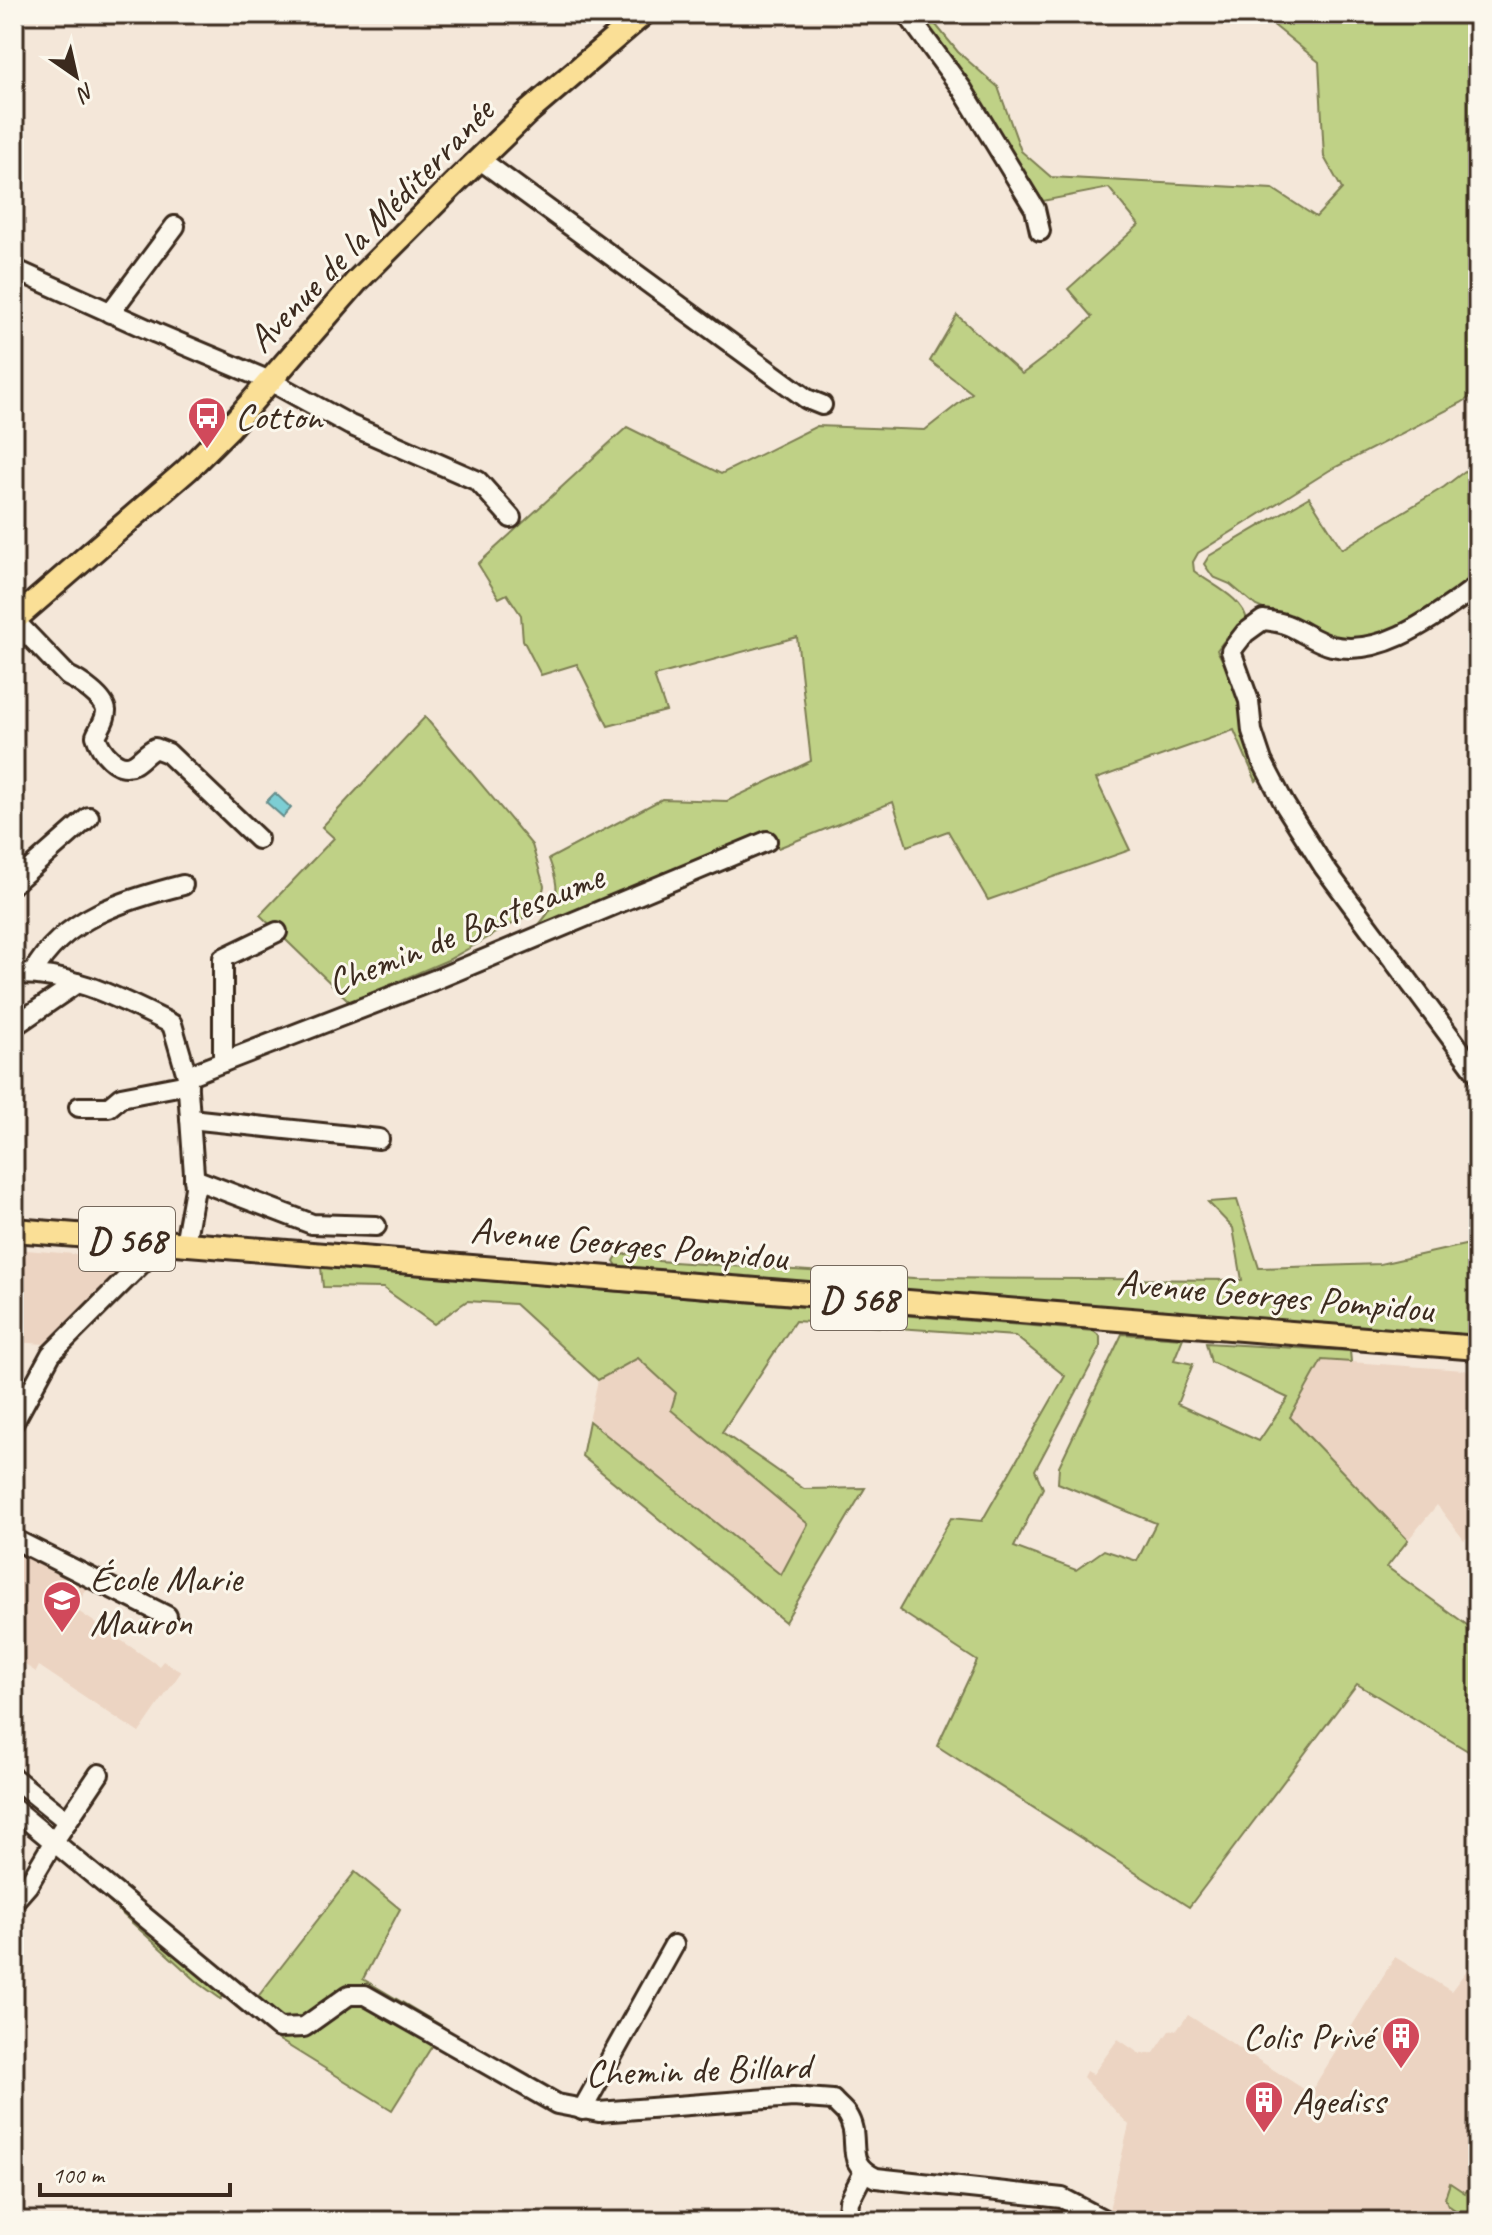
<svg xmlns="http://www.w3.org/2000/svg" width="1492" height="2235" viewBox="0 0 1492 2235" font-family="Caveat,sans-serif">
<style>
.built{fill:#ecd4c2}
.green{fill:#bfd186;stroke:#7d7e52;stroke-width:2}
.water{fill:#7dced4;stroke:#638c8b;stroke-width:2}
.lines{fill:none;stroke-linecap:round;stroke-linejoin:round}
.minor-casing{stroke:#3b2a1e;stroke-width:24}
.major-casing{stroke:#3b2a1e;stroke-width:28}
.minor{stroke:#fbf7ec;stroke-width:18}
.major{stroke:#fadf96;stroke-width:22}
.labels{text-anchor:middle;stroke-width:6;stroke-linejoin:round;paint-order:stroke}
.shield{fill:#fbf7ec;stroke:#75685c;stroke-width:2}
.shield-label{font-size:36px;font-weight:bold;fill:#3b2a1e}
.street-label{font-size:38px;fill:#3b2a1e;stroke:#fbf7ec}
.poi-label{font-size:38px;fill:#3b2a1e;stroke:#fbf7ec;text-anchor:start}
</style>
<rect width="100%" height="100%" fill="#f4e7d9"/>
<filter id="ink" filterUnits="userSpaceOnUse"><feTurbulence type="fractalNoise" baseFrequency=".0125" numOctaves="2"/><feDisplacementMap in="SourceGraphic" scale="16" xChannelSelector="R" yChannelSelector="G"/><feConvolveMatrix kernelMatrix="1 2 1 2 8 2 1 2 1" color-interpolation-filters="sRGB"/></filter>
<g filter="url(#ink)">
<g class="built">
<path d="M 14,1249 L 133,1259 L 45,1344 L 14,1342 Z"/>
<path d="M 638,1358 L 676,1393 L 671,1410 L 808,1524 L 781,1575 L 589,1421 L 598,1380 Z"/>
<path d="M 1322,1360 L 1478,1371 L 1478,1531 L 1464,1540 L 1437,1505 L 1408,1540 L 1290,1417 Z"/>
<path d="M 14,1544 L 90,1583 L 75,1609 L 159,1666 L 163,1661 L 181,1672 L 139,1733 L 39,1666 L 36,1672 L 14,1658 Z"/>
<path d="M 1395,1957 L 1451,1991 L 1474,1961 L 1478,1965 L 1478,2221 L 1121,2221 L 1108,2214 L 1129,2125 L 1083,2077 L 1086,2071 L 1093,2074 L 1118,2039 L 1140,2054 L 1154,2053 L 1169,2031 L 1177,2030 L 1188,2015 L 1310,2093 Z"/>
</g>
<g class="green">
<path d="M 916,14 L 927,14 L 958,52 L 998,87 L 1021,151 L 1051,177 L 1273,189 L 1316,217 L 1342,189 L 1324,157 L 1319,62 L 1260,14 L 1478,14 L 1478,392 L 1461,403 L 1330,470 L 1198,553 L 1193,562 L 1194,571 C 1211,585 1244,598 1247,621 L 1227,637 L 1217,650 L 1235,684 L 1263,774 L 1256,781 L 1234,730 L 1096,779 L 1130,850 L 988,900 L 948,831 L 907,846 L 893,802 L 778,848 L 761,834 L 536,928 C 560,901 561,892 549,859 L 662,799 L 727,801 L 811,761 L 797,637 L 654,676 L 666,711 L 608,726 L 577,664 L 541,675 L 523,640 L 521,615 L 507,594 L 499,598 L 478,564 L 627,427 L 721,474 L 817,426 L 925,430 L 972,393 L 930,361 L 957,315 L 1022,374 L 1071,337 L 1092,317 L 1068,289 L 1139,225 L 1109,188 L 1043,201 L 963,79 Z"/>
<path d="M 1478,461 L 1478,576 L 1397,629 L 1353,642 L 1318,632 L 1256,606 L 1230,584 L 1213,577 L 1204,564 L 1209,556 L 1309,497 L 1342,549 L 1444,487 Z"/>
<path d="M 425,717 L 532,845 L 544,886 L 539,909 L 448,960 L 350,1002 L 260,915 L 334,838 L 322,827 Z"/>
<path d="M 1237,1200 L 1259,1268 L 1380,1264 L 1478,1242 L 1478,1337 L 628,1269 L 617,1266 L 614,1261 L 617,1256 L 645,1250 L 658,1261 L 914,1278 L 1242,1280 L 1233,1228 L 1208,1202 Z"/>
<path d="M 321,1267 L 1093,1331 L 1100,1336 L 1100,1348 L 1035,1470 L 1043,1488 L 1014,1547 L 1076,1570 L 1104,1550 L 1137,1561 L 1156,1523 L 1058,1483 L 1059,1466 L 1122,1334 L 1183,1338 L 1174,1360 L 1193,1364 L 1177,1404 L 1259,1441 L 1288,1398 L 1211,1362 L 1206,1343 L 1350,1351 L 1351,1362 L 1322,1360 L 1290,1417 L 1408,1540 L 1387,1567 L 1478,1633 L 1478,1757 L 1357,1684 L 1189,1907 L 937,1746 L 977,1661 L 899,1610 L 951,1518 L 982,1521 L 1065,1376 L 1015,1336 L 795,1321 L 722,1432 L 804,1489 L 865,1488 L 785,1622 L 582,1456 L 589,1421 L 781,1575 L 808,1524 L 671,1410 L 676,1393 L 638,1358 L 598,1380 L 515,1304 L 467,1301 L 434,1324 L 383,1288 L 323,1287 Z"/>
<path d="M 67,1840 L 233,1980 L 221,1999 L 200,1984 L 57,1855 Z"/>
<path d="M 355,1872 L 400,1909 L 363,1979 L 444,2027 L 392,2110 L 271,2035 L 246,2012 Z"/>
<path d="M 1450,2183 L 1465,2193 L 1470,2187 L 1478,2192 L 1478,2219 L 1458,2212 L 1448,2205 L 1445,2198 Z"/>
</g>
<path class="water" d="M 275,793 L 291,808 L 283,817 L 266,802 Z"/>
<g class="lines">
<defs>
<g id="minor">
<path d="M 907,14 L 962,89 L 1035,209 L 1040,231"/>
<path d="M 479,159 L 807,399 L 822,405"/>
<path d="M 14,269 L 156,333 L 270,381 L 350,425 L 478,481 L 511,518"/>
<path d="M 110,313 L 175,226"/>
<path d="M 1478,586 C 1437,614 1385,658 1332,646 C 1316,642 1302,631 1287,625 C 1280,622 1271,621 1263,620 L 1245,633 L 1231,651 L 1249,701 L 1252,731 L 1262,761 L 1285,805 L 1324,867 L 1478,1074"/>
<path d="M 14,620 L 68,676 C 79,681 105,698 106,711 C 106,721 99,728 96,736 C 100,750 117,773 134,764 C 141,760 147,752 155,748 L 168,753 L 258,839"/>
<path d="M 14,883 L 89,817"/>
<path d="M 33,973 C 62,918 127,899 183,885"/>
<path d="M 14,974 C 72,972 122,1000 172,1024 L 187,1076 L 195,1188 L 185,1244"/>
<path d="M 14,1026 L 77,983"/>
<path d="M 223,1062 L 223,958 L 277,932"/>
<path d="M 187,1076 L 437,979 L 767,841"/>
<path d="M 79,1107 L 109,1107 L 121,1097 L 188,1084"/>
<path d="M 190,1119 L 379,1139"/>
<path d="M 194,1179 L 312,1224 L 376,1226"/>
<path d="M 14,1422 L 51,1354 L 163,1242"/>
<path d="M 14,1539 L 167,1616"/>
<path d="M 15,1779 L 67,1821"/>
<path d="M 14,1809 L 279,2028 L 304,2027 L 349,1995 L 365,1995 L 557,2104 L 599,2112 L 793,2097 L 833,2100 C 837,2105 844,2110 847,2115 C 863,2140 841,2162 876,2178 L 1062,2198 L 1106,2221"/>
<path d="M 14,1901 L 28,1885 L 54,1841 L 99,1774"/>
<path d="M 582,2110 L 674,1945"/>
<path d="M 847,2221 L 849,2201 L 864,2172"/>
</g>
<g id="major">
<path d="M 14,620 L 187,470 L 229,428 L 356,282 L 457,181 L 527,113 L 643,14"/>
<path d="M 14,1230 L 1478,1348"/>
</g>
</defs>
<use href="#minor" class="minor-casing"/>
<use href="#major" class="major-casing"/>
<use href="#minor" class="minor"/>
<use href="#major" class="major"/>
</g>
</g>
<defs>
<symbol id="bus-pin" viewBox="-11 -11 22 30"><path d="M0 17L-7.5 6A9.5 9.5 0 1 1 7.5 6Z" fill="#d1495b" stroke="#fbf7ec"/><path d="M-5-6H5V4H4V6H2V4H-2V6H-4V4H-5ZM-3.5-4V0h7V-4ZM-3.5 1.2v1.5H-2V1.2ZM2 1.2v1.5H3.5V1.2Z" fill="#fff"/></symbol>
<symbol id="school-pin" viewBox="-11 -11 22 30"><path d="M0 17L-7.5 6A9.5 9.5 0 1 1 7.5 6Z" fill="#d1495b" stroke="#fbf7ec"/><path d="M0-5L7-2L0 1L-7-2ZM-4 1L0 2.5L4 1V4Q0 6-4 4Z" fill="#fff"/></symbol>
<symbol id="building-pin" viewBox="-11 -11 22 30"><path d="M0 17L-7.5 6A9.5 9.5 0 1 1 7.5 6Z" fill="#d1495b" stroke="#fbf7ec"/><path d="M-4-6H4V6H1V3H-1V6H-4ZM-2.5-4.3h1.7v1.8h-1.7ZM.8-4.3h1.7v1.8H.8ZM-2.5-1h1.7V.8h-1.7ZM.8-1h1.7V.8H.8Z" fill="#fff"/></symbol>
</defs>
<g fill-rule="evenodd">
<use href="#bus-pin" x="185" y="394" width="44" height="60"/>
<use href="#school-pin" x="40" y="1578" width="44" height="60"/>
<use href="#building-pin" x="1379" y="2014" width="44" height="60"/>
<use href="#building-pin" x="1242" y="2078" width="44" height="60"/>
</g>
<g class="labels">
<g class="shield">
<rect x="79" y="1207" width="96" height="64" rx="6"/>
<rect x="811" y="1266" width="96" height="64" rx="6"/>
</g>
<g class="shield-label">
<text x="127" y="1252">D 568</text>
<text x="859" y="1311">D 568</text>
</g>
<g class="street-label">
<text transform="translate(370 225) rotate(-46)" y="13">Avenue de la Méditerranée</text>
<text transform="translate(465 929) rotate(-22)" y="13">Chemin de Bastesaume</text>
<text transform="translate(629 1243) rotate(5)" y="13">Avenue Georges Pompidou</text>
<text transform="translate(1275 1295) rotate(5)" y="13">Avenue Georges Pompidou</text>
<text transform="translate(698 2069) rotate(-2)" y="13">Chemin de Billard</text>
</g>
<g class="poi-label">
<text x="235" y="429">Cotton</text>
<text x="90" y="1591">École Marie<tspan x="90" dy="44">Mauron</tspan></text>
<text x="1373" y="2049" text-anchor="end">Colis Privé</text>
<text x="1292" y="2113">Agediss</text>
</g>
</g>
<rect width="1492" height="2235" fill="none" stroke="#fbf7ec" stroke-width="48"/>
<rect x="24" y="24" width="1444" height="2187" fill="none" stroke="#3b2a1e" stroke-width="3" filter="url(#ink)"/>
<g transform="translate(76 76) rotate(146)" stroke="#fbf7ec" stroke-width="6" paint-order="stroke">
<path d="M0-6L14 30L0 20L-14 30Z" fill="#3b2a1e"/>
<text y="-12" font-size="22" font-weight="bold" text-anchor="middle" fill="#3b2a1e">N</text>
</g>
<path d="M40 2183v12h190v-12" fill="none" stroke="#3b2a1e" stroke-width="4"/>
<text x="52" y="2183" font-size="24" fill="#3b2a1e" stroke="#fbf7ec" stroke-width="6" paint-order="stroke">100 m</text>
</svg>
